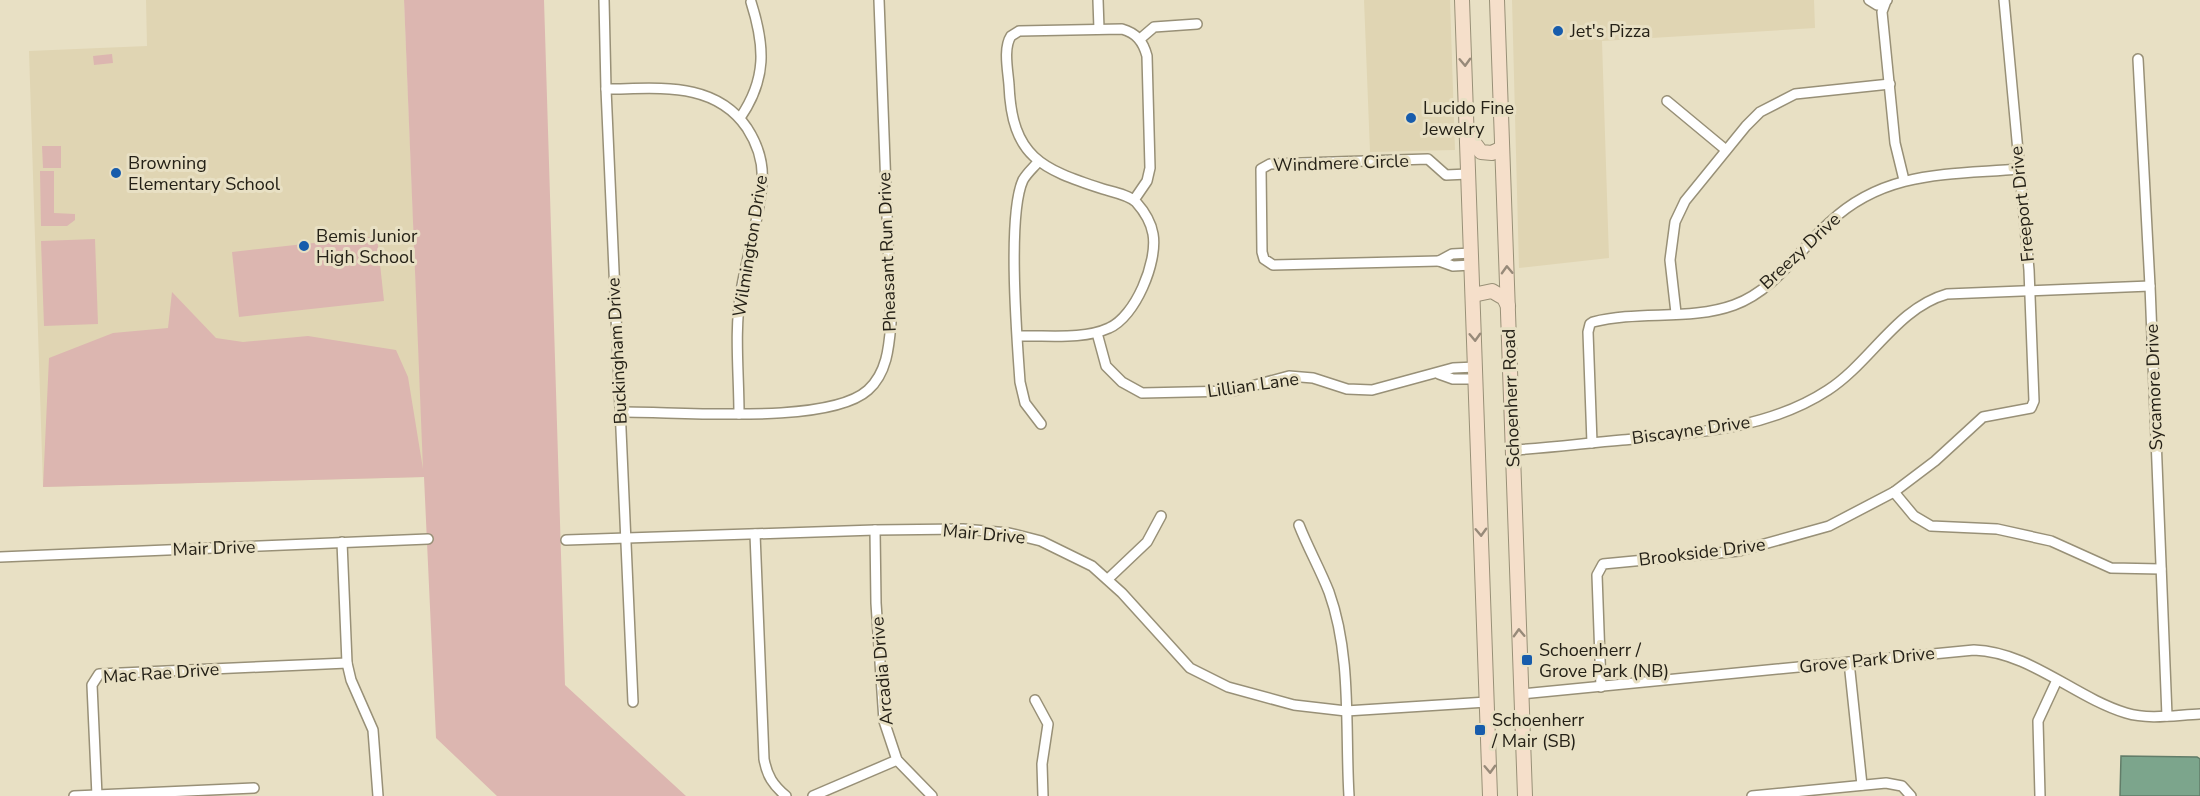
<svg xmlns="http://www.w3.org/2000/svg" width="2200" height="796" viewBox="0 0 2200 796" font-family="'Nunito Sans',sans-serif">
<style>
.built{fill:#e0d5b3}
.green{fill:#dcb6b0}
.water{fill:#7ca58c;stroke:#627d69;stroke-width:1.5}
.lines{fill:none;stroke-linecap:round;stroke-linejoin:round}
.street-casing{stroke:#989077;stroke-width:12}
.secondary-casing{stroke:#989077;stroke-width:16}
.street{stroke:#fff;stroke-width:9}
.secondary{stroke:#f5dfca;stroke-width:14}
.oneway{stroke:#978a79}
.poi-dot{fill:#175cac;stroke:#e8e0c4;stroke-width:2}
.labels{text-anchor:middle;stroke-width:6;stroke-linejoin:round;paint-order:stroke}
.poi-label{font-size:18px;fill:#252117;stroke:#e8e0c4;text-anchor:start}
.street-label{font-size:18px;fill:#252117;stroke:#e8e0c4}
</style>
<rect width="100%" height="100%" fill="#e8e0c4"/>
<g class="built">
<path d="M 146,0 L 404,0 L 424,477 L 43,487 L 29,51 L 147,46 Z"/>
<path d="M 1364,0 L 1450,0 L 1455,150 L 1370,152 Z"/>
<path d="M 1512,0 L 1814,0 L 1815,28 L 1602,41 L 1609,258 L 1519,268 Z"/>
</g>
<g class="green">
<path d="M 404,0 L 544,0 L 565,685 L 686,796 L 497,796 L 436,738 L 424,477 L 43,487 L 49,358 L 113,333 L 168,328 L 172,292 L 216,338 L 243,342 L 308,336 L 396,350 L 408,377 L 423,469 Z"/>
<path d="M 112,54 L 113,63 L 94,65 L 93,56 Z"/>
<path d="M 42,146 L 61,146 L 61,168 L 43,168 Z"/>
<path d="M 40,171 L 54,171 L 54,213 L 75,214 L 75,220 L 67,226 L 41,226 Z"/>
<path d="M 377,236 L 384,301 L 239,317 L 232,252 Z"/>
<path d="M 95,239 L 98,324 L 44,326 L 41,241 Z"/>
</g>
<path class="water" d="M 2121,756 L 2197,757 L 2200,759 L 2200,796 L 2120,796 Z"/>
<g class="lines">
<defs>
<g id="street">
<path d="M 604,0 L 606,89 L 633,702"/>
<path d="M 1098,0 L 1099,29"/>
<path d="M 1869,0 L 1877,5 L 1887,0"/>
<path d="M 1886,1 L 1882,12 L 1895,143 L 1904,180"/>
<path d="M 1140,39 L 1154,27 L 1197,24"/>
<path d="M 2138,59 L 2150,286 L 2167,716"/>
<path d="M 606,89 C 657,89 714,80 747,128 C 758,145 764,163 762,184 C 759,220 747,255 741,291 C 734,331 739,373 739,414"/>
<path d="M 1667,101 L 1726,150"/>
<path d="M 740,118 C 767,79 765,46 751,2"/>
<path d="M 1038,162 C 1033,168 1027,173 1023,180 C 1007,215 1017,339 1020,382 L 1025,403 L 1041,424"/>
<path d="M 1472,253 L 1452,254 L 1439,261 L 1453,266 L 1472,265"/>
<path d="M 1439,261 L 1273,265 L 1264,259 L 1262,252 L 1261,169 L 1270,164 L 1428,159 L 1446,175 L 1468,174"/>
<path d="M 1676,313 L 1670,260 L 1675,222 L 1685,201 L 1746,126 L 1760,112 L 1795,94 L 1890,84"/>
<path d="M 1097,333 L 1106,366 L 1122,382 L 1142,393 L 1233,391 L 1289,376 L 1313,378 L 1347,389 L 1372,390 L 1453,368 L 1476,367"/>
<path d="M 1018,336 C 1047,335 1083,340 1109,328 C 1135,317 1158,262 1153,234 C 1151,222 1144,211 1136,202 C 1129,195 1113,192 1103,189 C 1041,169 1012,157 1009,85 C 1008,71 1003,48 1011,36 L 1019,31 L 1122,29 C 1136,33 1143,41 1147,56 L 1150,168 L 1147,181 L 1134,200"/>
<path d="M 1439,374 L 1453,379 L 1476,379"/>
<path d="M 620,412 C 675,411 828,426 868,390 C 887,373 889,347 891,323 L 879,0"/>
<path d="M 1592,443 L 1588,332 L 1590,324 L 1593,322 C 1639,310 1690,321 1734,305 C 1775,290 1799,250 1830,222 C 1885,170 1949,175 2019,169"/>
<path d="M 1513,450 C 1550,448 1586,443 1622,440 C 1693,433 1767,430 1828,390 C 1871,362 1897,308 1947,294 L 2150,286"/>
<path d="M 1894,492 L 1914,516 L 1931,526 L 1997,529 L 2051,541 L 2111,568 L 2161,569"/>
<path d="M 1299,525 C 1308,548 1320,569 1329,592 C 1352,656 1345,729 1349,796"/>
<path d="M 875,530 L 876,603 L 884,721 L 897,760 L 932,796"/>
<path d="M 755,534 L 764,759 C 767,776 773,785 786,796"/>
<path d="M 566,540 L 875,530 L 963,529 L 1009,533 L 1041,541 L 1092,566 L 1122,593 L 1190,668 L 1228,687 L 1294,705 L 1346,711 L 1487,702"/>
<path d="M 342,542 L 347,663 L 351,680 L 373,730 L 378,796"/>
<path d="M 0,557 L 428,539"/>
<path d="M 1108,579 L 1147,542 L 1161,516"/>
<path d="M 1849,662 L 1862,785"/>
<path d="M 1601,687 L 1597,575 L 1603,564 L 1739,551 L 1829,526 L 1894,492 L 1935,461 L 1983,417 L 2031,408 L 2034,401 L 2029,270 L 2004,0"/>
<path d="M 1521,694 L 1974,650 C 2030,652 2074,697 2126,713 C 2149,720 2176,715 2200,714"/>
<path d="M 1035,700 L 1048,724 L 1042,764 L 1043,796"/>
<path d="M 74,796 L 254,788"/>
<path d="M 97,796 L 92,685 L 99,674 L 347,663"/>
<path d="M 813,796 L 897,760"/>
<path d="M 1752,796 L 1886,783 L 1902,786 L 1911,796"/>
<path d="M 2040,796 L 2038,721 L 2057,680"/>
</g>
<g id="secondary">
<path d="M 1462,0 L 1490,796"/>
<path d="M 1497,0 L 1525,796"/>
<path d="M 1469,136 L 1481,152 L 1492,153 L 1502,148"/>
<path d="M 1473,295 L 1492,291 L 1504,298 L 1508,306"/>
</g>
</defs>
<use href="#street" class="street-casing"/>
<use href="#secondary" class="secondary-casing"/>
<use href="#street" class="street"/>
<use href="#secondary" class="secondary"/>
</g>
<defs><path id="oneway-chevron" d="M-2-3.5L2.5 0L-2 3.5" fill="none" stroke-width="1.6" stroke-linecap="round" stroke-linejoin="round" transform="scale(1.5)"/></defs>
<g class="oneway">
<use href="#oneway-chevron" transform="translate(1465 62) rotate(88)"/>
<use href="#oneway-chevron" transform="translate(1507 270) rotate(-92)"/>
<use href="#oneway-chevron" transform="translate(1475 337) rotate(88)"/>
<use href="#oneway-chevron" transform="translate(1481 532) rotate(88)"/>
<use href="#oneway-chevron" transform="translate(1519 633) rotate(-92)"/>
<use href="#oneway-chevron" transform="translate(1490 769) rotate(88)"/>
</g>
<g class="poi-dot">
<circle cx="1558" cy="31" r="6"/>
<circle cx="1411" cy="118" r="6"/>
<circle cx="116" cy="173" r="6"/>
<circle cx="304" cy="246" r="6"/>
<rect x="1521" y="654" width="12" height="12" rx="3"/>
<rect x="1474" y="724" width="12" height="12" rx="3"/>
</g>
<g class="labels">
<g class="poi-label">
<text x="1570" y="37">Jet's Pizza</text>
<text x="1423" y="114">Lucido Fine<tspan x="1423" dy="21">Jewelry</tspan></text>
<text x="128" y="169">Browning<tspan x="128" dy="21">Elementary School</tspan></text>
<text x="316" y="242">Bemis Junior<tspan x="316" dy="21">High School</tspan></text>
<text x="1539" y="656">Schoenherr /<tspan x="1539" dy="21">Grove Park (NB)</tspan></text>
<text x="1492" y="726">Schoenherr<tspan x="1492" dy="21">/ Mair (SB)</tspan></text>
</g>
<g class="street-label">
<text transform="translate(1341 163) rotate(-2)" y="6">Windmere Circle</text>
<text transform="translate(2022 204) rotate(-96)" y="6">Freeport Drive</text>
<text transform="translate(750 246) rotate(-81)" y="6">Wilmington Drive</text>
<text transform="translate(1800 251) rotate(-43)" y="6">Breezy Drive</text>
<text transform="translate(887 252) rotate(-92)" y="6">Pheasant Run Drive</text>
<text transform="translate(617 351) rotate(-93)" y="6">Buckingham Drive</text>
<text transform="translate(1253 385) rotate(-8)" y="6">Lillian Lane</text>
<text transform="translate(2154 387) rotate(-92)" y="6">Sycamore Drive</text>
<text transform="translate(1511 398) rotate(-92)" y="6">Schoenherr Road</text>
<text transform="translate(1691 430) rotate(-8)" y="6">Biscayne Drive</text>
<text transform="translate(984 534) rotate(5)" y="6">Mair Drive</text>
<text transform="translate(214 548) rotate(-2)" y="6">Mair Drive</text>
<text transform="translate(1702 552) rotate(-7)" y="6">Brookside Drive</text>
<text transform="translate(1867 660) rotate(-6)" y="6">Grove Park Drive</text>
<text transform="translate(882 671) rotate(-95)" y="6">Arcadia Drive</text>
<text transform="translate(161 673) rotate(-4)" y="6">Mac Rae Drive</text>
</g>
</g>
</svg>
